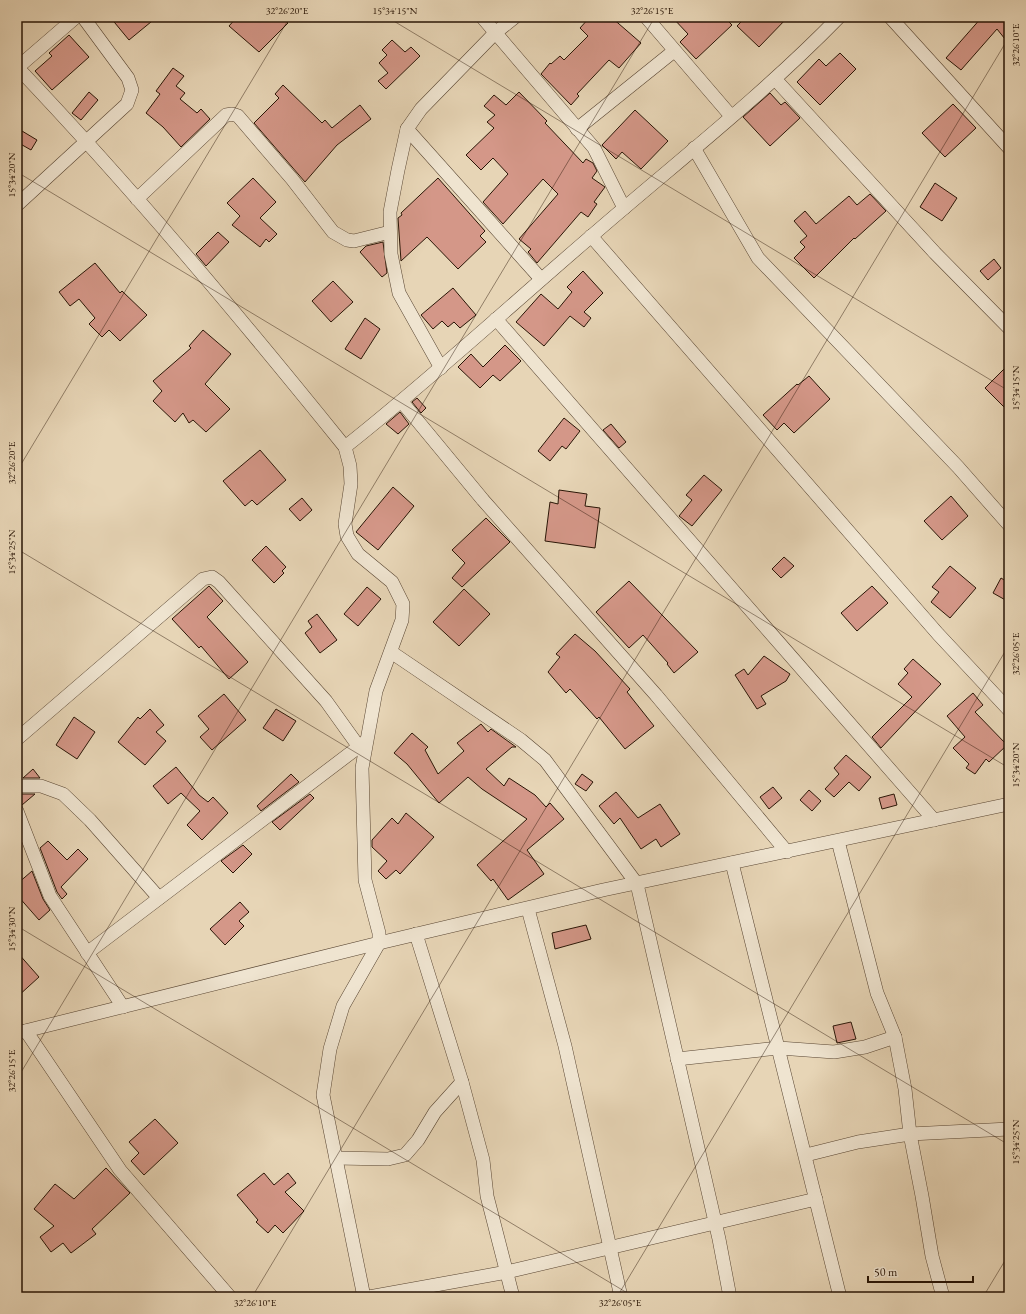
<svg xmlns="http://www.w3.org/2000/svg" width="1026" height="1314" viewBox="0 0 1026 1314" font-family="'EB Garamond',serif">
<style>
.building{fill:#d49788;stroke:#291506}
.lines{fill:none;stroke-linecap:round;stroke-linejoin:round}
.minor-casing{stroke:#584532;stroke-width:14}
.minor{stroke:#efe4d0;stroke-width:13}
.ticks{fill:none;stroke:#291506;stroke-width:1;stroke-opacity:0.45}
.neatline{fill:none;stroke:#291506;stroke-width:1.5}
.ticks-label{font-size:10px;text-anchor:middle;fill:#291506}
</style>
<rect width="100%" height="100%" fill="#e7d5b6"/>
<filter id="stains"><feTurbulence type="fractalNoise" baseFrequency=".005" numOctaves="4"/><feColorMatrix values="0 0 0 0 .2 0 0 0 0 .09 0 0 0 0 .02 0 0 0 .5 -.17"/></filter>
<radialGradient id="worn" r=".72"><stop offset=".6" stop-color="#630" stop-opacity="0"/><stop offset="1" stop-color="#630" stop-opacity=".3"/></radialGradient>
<g class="building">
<path d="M 110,17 L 157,17 L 129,40 Z"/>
<path d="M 237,17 L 282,17 L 288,23 L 259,52 L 229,26 Z"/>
<path d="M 590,17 L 611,17 L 641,43 L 619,68 L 609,60 L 577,94 L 579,96 L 571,105 L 541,74 L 550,63 L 551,64 L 560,56 L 564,60 L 588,36 L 580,28 Z"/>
<path d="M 672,17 L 724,17 L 732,25 L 696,59 L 680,42 L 688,34 Z"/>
<path d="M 746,17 L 788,17 L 759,47 L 737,26 Z"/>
<path d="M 982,17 L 1009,17 L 1009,44 L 997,29 L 961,70 L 946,58 Z"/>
<path d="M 69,35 L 89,57 L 52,90 L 35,71 L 52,56 L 49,53 Z"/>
<path d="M 392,40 L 405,52 L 411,47 L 420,56 L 386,89 L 378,81 L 388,73 L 379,63 L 387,55 L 382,50 Z"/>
<path d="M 840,53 L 856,69 L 820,105 L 797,82 L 819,59 L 826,66 Z"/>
<path d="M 173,68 L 184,76 L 176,86 L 185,93 L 180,99 L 197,113 L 201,109 L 210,119 L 181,147 L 163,127 L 146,113 L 160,94 L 156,91 Z"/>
<path d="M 283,85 L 322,123 L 325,120 L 332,128 L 360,105 L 371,119 L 337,145 L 305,182 L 254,123 L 279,98 L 275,94 Z"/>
<path d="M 89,92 L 98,100 L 81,120 L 72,113 Z"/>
<path d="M 519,92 L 547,121 L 545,123 L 583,163 L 586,159 L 593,163 L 597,171 L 592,178 L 605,187 L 594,202 L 597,204 L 588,217 L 581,212 L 537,263 L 528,252 L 531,249 L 519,239 L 558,194 L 543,179 L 503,224 L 483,202 L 508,174 L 493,158 L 481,170 L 466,155 L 494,128 L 487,122 L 495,115 L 484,106 L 494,95 L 506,105 Z"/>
<path d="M 770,93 L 781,105 L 785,102 L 800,118 L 770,146 L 743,117 Z"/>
<path d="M 953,104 L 976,128 L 945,157 L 922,133 Z"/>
<path d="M 635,110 L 668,141 L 641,169 L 622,152 L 616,159 L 602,145 Z"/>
<path d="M 17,128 L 37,140 L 31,150 L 17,142 Z"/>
<path d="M 253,178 L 276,202 L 260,218 L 277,234 L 269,242 L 266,239 L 260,247 L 232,225 L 240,216 L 227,203 Z"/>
<path d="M 438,178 L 485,231 L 480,236 L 486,242 L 458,269 L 427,237 L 401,261 L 398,218 L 402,215 L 401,213 Z"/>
<path d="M 935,183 L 957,198 L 942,221 L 920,207 Z"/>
<path d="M 870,194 L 886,211 L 855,239 L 854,238 L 814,278 L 794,258 L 805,247 L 800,242 L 807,236 L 794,221 L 805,211 L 816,224 L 849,196 L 857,205 Z"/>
<path d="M 218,232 L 229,242 L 206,266 L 196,254 Z"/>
<path d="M 383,242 L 387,273 L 382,277 L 360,252 L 366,246 Z"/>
<path d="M 994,259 L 1001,268 L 988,280 L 980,271 Z"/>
<path d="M 95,263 L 120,293 L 122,291 L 147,315 L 120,341 L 109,330 L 102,337 L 89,324 L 95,318 L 79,299 L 70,306 L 59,292 Z"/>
<path d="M 583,271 L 603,293 L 584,312 L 591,318 L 584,327 L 570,316 L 544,346 L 516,322 L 541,294 L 558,309 L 572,292 L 567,287 Z"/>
<path d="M 333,281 L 353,302 L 331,322 L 312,301 Z"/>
<path d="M 453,288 L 476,315 L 460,328 L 454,322 L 448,327 L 442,321 L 433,329 L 421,315 Z"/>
<path d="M 365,318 L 380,329 L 361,359 L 345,349 Z"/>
<path d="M 203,330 L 231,354 L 205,384 L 230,409 L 206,432 L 193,420 L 189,423 L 183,413 L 175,422 L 153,401 L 162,391 L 153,381 L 191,348 L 189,346 Z"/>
<path d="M 505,345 L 521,361 L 500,381 L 493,375 L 480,388 L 458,367 L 471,354 L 483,367 Z"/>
<path d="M 1009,364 L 1009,412 L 985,388 Z"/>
<path d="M 809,376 L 830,399 L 794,433 L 784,423 L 777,430 L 763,415 L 797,384 L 798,385 Z"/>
<path d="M 417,398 L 426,408 L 421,413 L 412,402 Z"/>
<path d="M 400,412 L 409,424 L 398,434 L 386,424 Z"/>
<path d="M 564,418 L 580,431 L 566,449 L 562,446 L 550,461 L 538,451 Z"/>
<path d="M 611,424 L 626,442 L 619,448 L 603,430 Z"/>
<path d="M 260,450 L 286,480 L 257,505 L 252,500 L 245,506 L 223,481 Z"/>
<path d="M 704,475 L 722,490 L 692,526 L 679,516 L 692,500 L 686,495 Z"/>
<path d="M 393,487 L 414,506 L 378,550 L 356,532 Z"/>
<path d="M 559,490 L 587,494 L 585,506 L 600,508 L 595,548 L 545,541 L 550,502 L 558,504 Z"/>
<path d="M 951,496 L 968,516 L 942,540 L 924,521 Z"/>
<path d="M 302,498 L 312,510 L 300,521 L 289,509 Z"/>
<path d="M 486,518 L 510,542 L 462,587 L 452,578 L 465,563 L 452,550 Z"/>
<path d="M 266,546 L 286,567 L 282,571 L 284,573 L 274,583 L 252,560 Z"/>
<path d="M 784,557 L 794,566 L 781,578 L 772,569 Z"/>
<path d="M 950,566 L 976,588 L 950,618 L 931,602 L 939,592 L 932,587 Z"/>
<path d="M 1001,578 L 1009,583 L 1009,602 L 993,593 Z"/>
<path d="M 629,581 L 698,652 L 674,673 L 667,664 L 668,663 L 643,635 L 629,648 L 596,612 Z"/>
<path d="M 209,586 L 223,601 L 207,617 L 248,662 L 229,679 L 201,646 L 199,648 L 172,619 Z"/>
<path d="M 872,586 L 888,603 L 857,631 L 841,613 Z"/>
<path d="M 367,587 L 381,599 L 358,626 L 344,614 Z"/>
<path d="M 464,589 L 490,614 L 459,646 L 433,622 Z"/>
<path d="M 317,614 L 337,640 L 320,653 L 305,633 L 312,627 L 308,621 Z"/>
<path d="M 575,634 L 595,651 L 630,689 L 627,692 L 654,726 L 625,749 L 599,717 L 597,719 L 570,689 L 566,693 L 548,672 L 560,657 L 556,654 Z"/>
<path d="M 764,656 L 790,674 L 786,681 L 761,696 L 766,704 L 757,709 L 735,675 L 744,669 L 748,675 Z"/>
<path d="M 913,659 L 941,684 L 881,748 L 872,737 L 912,697 L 898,684 L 908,673 L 904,669 Z"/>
<path d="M 973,693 L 983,705 L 975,712 L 1007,745 L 989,762 L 986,759 L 975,774 L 966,768 L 969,764 L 953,748 L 965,737 L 947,716 Z"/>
<path d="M 224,694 L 246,720 L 212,750 L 200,737 L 209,729 L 198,716 Z"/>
<path d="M 150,709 L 164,725 L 156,732 L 166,741 L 145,765 L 118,742 L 138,717 L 140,719 Z"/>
<path d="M 276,709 L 296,721 L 283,741 L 263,728 Z"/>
<path d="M 74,717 L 95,732 L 77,759 L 56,745 Z"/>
<path d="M 481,724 L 488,732 L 491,729 L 516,747 L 512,747 L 486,769 L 504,786 L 509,778 L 535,795 L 546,807 L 550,803 L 564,819 L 527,850 L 544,874 L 508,900 L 493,879 L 491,881 L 477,865 L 527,819 L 482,789 L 468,777 L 439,803 L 407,764 L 394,753 L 412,733 L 428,747 L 425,750 L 438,774 L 464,751 L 457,743 Z"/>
<path d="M 846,755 L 871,777 L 859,791 L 849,782 L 834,797 L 825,789 L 839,774 L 834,768 Z"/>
<path d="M 176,767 L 199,795 L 208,802 L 213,797 L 228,813 L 202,840 L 187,825 L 200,811 L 181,793 L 168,804 L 153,786 Z"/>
<path d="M 33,769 L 40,778 L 23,778 Z"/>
<path d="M 291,774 L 299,782 L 261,811 L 257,806 Z"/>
<path d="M 582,774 L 593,782 L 586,791 L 575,784 Z"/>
<path d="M 773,787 L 782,798 L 769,809 L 760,797 Z"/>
<path d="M 809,790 L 821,801 L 812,811 L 800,800 Z"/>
<path d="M 616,792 L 638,818 L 660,804 L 680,834 L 661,847 L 656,839 L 641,849 L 620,818 L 614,824 L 599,806 Z"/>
<path d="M 17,794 L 35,794 L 22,805 L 17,803 Z"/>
<path d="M 310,794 L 314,798 L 280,830 L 272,822 Z"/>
<path d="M 894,794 L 897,805 L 882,809 L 879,798 Z"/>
<path d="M 406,813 L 434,837 L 400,874 L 396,870 L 386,879 L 378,871 L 387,861 L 372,847 L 372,840 L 392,818 L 398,824 Z"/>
<path d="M 48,841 L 67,860 L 78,849 L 88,859 L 61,887 L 67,894 L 62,899 L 57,892 L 40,848 Z"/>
<path d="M 243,845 L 252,854 L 233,873 L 221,861 Z"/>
<path d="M 32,871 L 43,899 L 50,910 L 39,920 L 17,895 L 17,884 Z"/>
<path d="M 240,902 L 249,912 L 239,921 L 244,926 L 225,945 L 210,929 Z"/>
<path d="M 586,925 L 591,939 L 555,949 L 552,933 Z"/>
<path d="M 17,952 L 39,977 L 17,997 Z"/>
<path d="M 851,1022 L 856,1039 L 837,1043 L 833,1026 Z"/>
<path d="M 155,1119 L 178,1143 L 144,1175 L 131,1161 L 139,1153 L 129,1142 Z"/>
<path d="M 106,1168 L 130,1193 L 92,1229 L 96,1234 L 71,1253 L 63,1243 L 51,1252 L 40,1237 L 54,1226 L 34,1209 L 55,1184 L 74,1199 Z"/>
<path d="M 264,1173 L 274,1185 L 288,1173 L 296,1183 L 285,1192 L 304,1211 L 283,1233 L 275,1225 L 268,1233 L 256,1222 L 258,1220 L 237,1195 Z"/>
</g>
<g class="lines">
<defs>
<g id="minor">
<path d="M 482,17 L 594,148 L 624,208"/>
<path d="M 646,17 L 731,116"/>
<path d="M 890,17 L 1009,148"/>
<path d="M 17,67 C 133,189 240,317 345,447 L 350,466 L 351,484 L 345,524 L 347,536 L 358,554 L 392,582 L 403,604 L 402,620 L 376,691 L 362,768 L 365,880 L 379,933 L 379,943 L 343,1006 L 330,1049 L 323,1095 L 364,1297"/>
<path d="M 17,68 L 76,17"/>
<path d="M 775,79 L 935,253 L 1009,328"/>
<path d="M 407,129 L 541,279"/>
<path d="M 577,129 L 674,51"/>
<path d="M 694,148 L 758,258 L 958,467 L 1009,525"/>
<path d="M 137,199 L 226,115 L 232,114 L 238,116 L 292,179 L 333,232 L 347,240 L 354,241 L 390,232"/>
<path d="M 17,205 L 127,104 L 132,90 L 128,78 L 83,17"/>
<path d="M 591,236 L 938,634 L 1009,710"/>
<path d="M 496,319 L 934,820"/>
<path d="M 441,368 L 399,293 L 391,254 L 390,212 L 398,170 L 407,129 L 421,109 L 495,33 L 515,17"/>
<path d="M 402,402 L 483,500 L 656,695 L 787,852"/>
<path d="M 345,447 C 431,379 512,304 595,233 C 677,162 763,95 839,17"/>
<path d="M 391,652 L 521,740 L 545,760 L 637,884 L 719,1239 L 730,1297"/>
<path d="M 17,739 L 203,579 L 212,577 L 219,582 L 326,701 L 359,747"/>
<path d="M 17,786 L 41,786 L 63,794 L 90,820 L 159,898"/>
<path d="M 17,811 L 50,896 L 123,1007"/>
<path d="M 838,841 L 877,993 L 895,1037 L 905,1089 L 910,1134 L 922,1196 L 932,1256 L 943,1297"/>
<path d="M 732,863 L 840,1297"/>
<path d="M 528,909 L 565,1046 L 621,1297"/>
<path d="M 416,934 L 462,1082 L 483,1160 L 487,1196 L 513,1297"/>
<path d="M 87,953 L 365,742"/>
<path d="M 26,1031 L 120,1170 L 230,1297"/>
<path d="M 17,1033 L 379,943 L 603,890 L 1009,804"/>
<path d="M 677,1059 L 779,1048 L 834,1052 L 865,1047 L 895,1037"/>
<path d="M 806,1155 L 858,1142 L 910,1134 L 1009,1129"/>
<path d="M 336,1158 L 388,1159 L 405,1155 L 418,1140 L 435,1112 L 462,1082"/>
<path d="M 369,1297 L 507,1272 L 816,1199"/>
</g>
</defs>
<use href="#minor" class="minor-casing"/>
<use href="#minor" class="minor"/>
</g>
<path class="ticks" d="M 387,17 L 1009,391M 17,172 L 1009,768M 17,471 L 290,17M 17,549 L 1009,1145M 17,926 L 634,1297M 17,1079 L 655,17M 252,1297 L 1009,37M 617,1297 L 1009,645M 983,1297 L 1009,1254"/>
<rect width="1026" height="1314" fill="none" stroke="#e7d5b6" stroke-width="44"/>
<path d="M868 1276v6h105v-6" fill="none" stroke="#291506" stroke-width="2"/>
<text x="874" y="1276" font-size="12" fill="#291506" stroke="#efe4d0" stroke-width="3" paint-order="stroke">50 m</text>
<rect x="22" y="22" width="982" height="1270" class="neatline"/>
<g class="ticks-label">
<text x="287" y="14">32°26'20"E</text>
<text x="395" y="14">15°34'15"N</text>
<text x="652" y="14">32°26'15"E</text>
<text transform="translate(1015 45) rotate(-90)" y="4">32°26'10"E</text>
<text transform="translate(11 175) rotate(-90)" y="4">15°34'20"N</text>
<text transform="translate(1015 388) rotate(-90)" y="4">15°34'15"N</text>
<text transform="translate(11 463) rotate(-90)" y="4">32°26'20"E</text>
<text transform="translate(11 552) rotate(-90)" y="4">15°34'25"N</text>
<text transform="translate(1015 654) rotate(-90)" y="4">32°26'05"E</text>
<text transform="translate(1015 765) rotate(-90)" y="4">15°34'20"N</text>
<text transform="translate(11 929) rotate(-90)" y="4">15°34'30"N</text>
<text transform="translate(11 1071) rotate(-90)" y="4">32°26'15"E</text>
<text transform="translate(1015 1142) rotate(-90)" y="4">15°34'25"N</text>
<text x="255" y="1306">32°26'10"E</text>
<text x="620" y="1306">32°26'05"E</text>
</g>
<rect width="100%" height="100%" filter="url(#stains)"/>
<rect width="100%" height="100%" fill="url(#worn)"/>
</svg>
